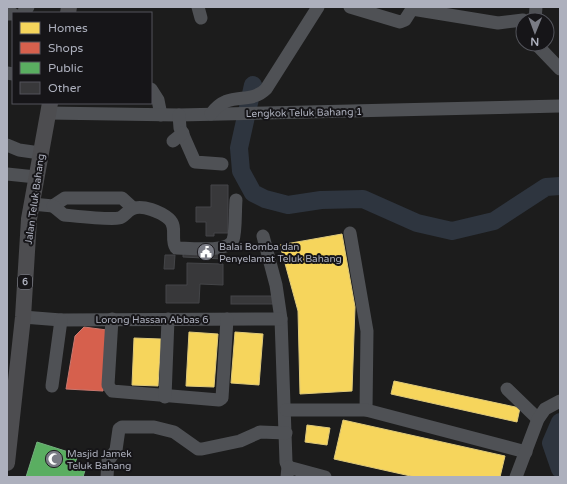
<svg xmlns="http://www.w3.org/2000/svg" width="567" height="484" viewBox="0 0 567 484" font-family="'Varela Round',sans-serif">
<style>
.homes{fill:#f6d55c;stroke:#e0ca79}
.shops{fill:#d6604d;stroke:#ca786f}
.public{fill:#5aae61;stroke:#73af7d}
.lines{fill:none;stroke-linecap:round;stroke-linejoin:round}
.river{stroke:#2e353f;stroke-width:18}
.building{fill:#38383a;stroke:#444548}
.minor{stroke:#4f5155;stroke-width:13}
.major{stroke:#4d4d50;stroke-width:16}
.labels{text-anchor:middle;stroke-width:4;stroke-linejoin:round;paint-order:stroke}
.shield{fill:#161518;stroke:#80828c;stroke-width:1}
.shield-label{font-size:9px;font-weight:bold;fill:#adb0bd}
.street-label{font-size:10px;fill:#adb0bd;stroke:#161518}
.poi-label{font-size:10px;fill:#adb0bd;stroke:#161518;text-anchor:start}
</style>
<rect width="100%" height="100%" fill="#1c1c1c"/>
<g class="homes">
<path d="M 342,234 L 355,307 L 352,391 L 300,394 L 298,311 L 280,245 Z"/>
<path d="M 189,332 L 218,334 L 214,387 L 186,386 Z"/>
<path d="M 235,332 L 263,334 L 259,385 L 231,383 Z"/>
<path d="M 134,338 L 161,339 L 158,386 L 132,385 Z"/>
<path d="M 394,381 L 520,408 L 517,422 L 391,394 Z"/>
<path d="M 343,420 L 505,456 L 500,477 L 415,477 L 334,459 Z"/>
<path d="M 307,425 L 330,428 L 327,445 L 305,442 Z"/>
</g>
<path class="shops" d="M 84,327 L 107,330 L 103,391 L 66,389 L 75,336 Z"/>
<path class="public" d="M 37,442 L 78,455 L 75,463 L 86,467 L 83,477 L 26,477 Z"/>
<g class="lines">
<g class="river">
<path d="M 253,85 L 239,148 L 241,171 L 253,193 L 265,199 L 288,205 L 321,200 L 363,199 L 417,223 L 452,231 L 494,221 L 546,187 L 560,186"/>
<path d="M 560,422 L 551,443 L 560,469"/>
</g>
</g>
<g class="building">
<path d="M 211,185 L 228,185 L 228,233 L 214,233 L 214,236 L 206,236 L 206,222 L 196,222 L 196,207 L 211,207 Z"/>
<path d="M 183,251 L 223,253 L 223,259 L 183,257 Z"/>
<path d="M 165,255 L 175,255 L 174,269 L 164,269 Z"/>
<path d="M 187,263 L 223,264 L 223,285 L 200,284 L 199,303 L 166,303 L 166,285 L 187,285 Z"/>
<rect x="231" y="296" width="44" height="8"/>
</g>
<g class="lines">
<g class="minor">
<path d="M 198,7 L 201,18"/>
<path d="M 350,7 L 400,22 L 405,20 L 412,9 L 498,23 L 523,20"/>
<path d="M 23,13 L 28,7"/>
<path d="M 7,14 L 13,14"/>
<path d="M 535,20 L 536,7"/>
<path d="M 536,44 L 560,69"/>
<path d="M 7,73 L 13,74"/>
<path d="M 151,89 L 158,100 L 161,115"/>
<path d="M 48,113 L 179,115 L 560,106"/>
<path d="M 211,114 C 229,89 249,106 266,89 L 318,7"/>
<path d="M 179,115 L 180,128 L 195,162 L 222,164"/>
<path d="M 173,141 L 183,133"/>
<path d="M 7,145 L 19,150 L 40,153"/>
<path d="M 7,174 L 36,177"/>
<path d="M 32,204 L 53,206 L 65,198 L 122,198 L 133,208"/>
<path d="M 53,206 L 64,215 C 75,216 110,220 119,218 C 124,217 127,211 132,209 C 142,204 161,212 169,219 C 178,227 170,239 176,248 C 188,248 228,253 233,240 C 236,231 235,211 236,200"/>
<path d="M 350,233 L 367,331 L 366,410"/>
<path d="M 263,236 L 276,285 L 281,319 L 286,462 L 288,467 L 287,477"/>
<path d="M 23,317 L 61,320 L 281,319"/>
<path d="M 112,319 L 108,385 L 112,391 L 219,400 L 222,398 L 227,319"/>
<path d="M 52,386 L 61,320"/>
<path d="M 507,389 L 538,419"/>
<path d="M 165,397 L 168,319"/>
<path d="M 286,410 L 366,410 L 526,452"/>
<path d="M 288,467 L 325,477"/>
<path d="M 107,477 L 108,461 L 116,450 L 119,429 L 122,427 L 154,427 L 174,432 L 198,449 L 202,449 L 240,441 L 260,432 L 286,433"/>
<path d="M 516,477 L 538,419 L 545,409 L 560,401"/>
</g>
<g class="major">
<path d="M 68,13 L 69,7"/>
<path d="M 7,463 L 23,317 L 29,219 L 50,103"/>
</g>
</g>
<defs>
<symbol id="civic-disc" viewBox="-11 -11 22 22"><circle r="9.5" fill="#7a7c85" stroke="#161518"/><path d="M-.6-6.5H3V-4.5H.6V-3L4-1V1h2V6H-6V1h2V-1L-.6-3ZM-1.2 2.5V6h2.4V2.5Z" fill="#fff"/></symbol>
<symbol id="mosque-disc" viewBox="-11 -11 22 22"><circle r="9.5" fill="#7a7c85" stroke="#161518"/><path d="M3.5-4.9A6 6 0 1 0 3.5 4.9A5 5 0 1 1 3.5-4.9Z" fill="#fff"/></symbol>
</defs>
<g fill-rule="evenodd">
<use href="#civic-disc" x="196" y="242" width="20" height="20"/>
<use href="#mosque-disc" x="44" y="449" width="20" height="20"/>
</g>
<g class="labels">
<rect class="shield" x="18" y="275" width="14" height="14" rx="3"/>
<g class="shield-label">
<text x="25" y="285">6</text>
</g>
<g class="street-label">
<text transform="translate(304 112) rotate(-1)" y="4">Lengkok Teluk Bahang 1</text>
<text transform="translate(34 199) rotate(-82)" y="4">Jalan Teluk Bahang</text>
<text x="152" y="323">Lorong Hassan Abbas 6</text>
</g>
<g class="poi-label">
<text x="219" y="250">Balai Bomba dan<tspan x="219" dy="12">Penyelamat Teluk Bahang</tspan></text>
<text x="67" y="457">Masjid Jamek<tspan x="67" dy="12">Teluk Bahang</tspan></text>
</g>
</g>
<rect width="567" height="484" fill="none" stroke="#adb0bd" stroke-width="16"/>
<rect x="12" y="12" width="140" height="92" fill="#161518" stroke="#52535a"/>
<rect x="20" y="22" width="20" height="12" fill="#f6d55c" stroke="#52535a"/>
<text x="48" y="32" font-size="12" fill="#adb0bd">Homes</text>
<rect x="20" y="42" width="20" height="12" fill="#d6604d" stroke="#52535a"/>
<text x="48" y="52" font-size="12" fill="#adb0bd">Shops</text>
<rect x="20" y="62" width="20" height="12" fill="#5aae61" stroke="#52535a"/>
<text x="48" y="72" font-size="12" fill="#adb0bd">Public</text>
<rect x="20" y="82" width="20" height="12" fill="#38383a" stroke="#52535a"/>
<text x="48" y="92" font-size="12" fill="#adb0bd">Other</text>
<g transform="translate(535 32) rotate(181)"><circle r="19" fill="#161518" stroke="#52535a"/>
<path d="M0-3L7 15L0 10L-7 15Z" fill="#7a7c85"/>
<text y="-6" font-size="11" font-weight="bold" text-anchor="middle" fill="#adb0bd">N</text>
</g>
</svg>
